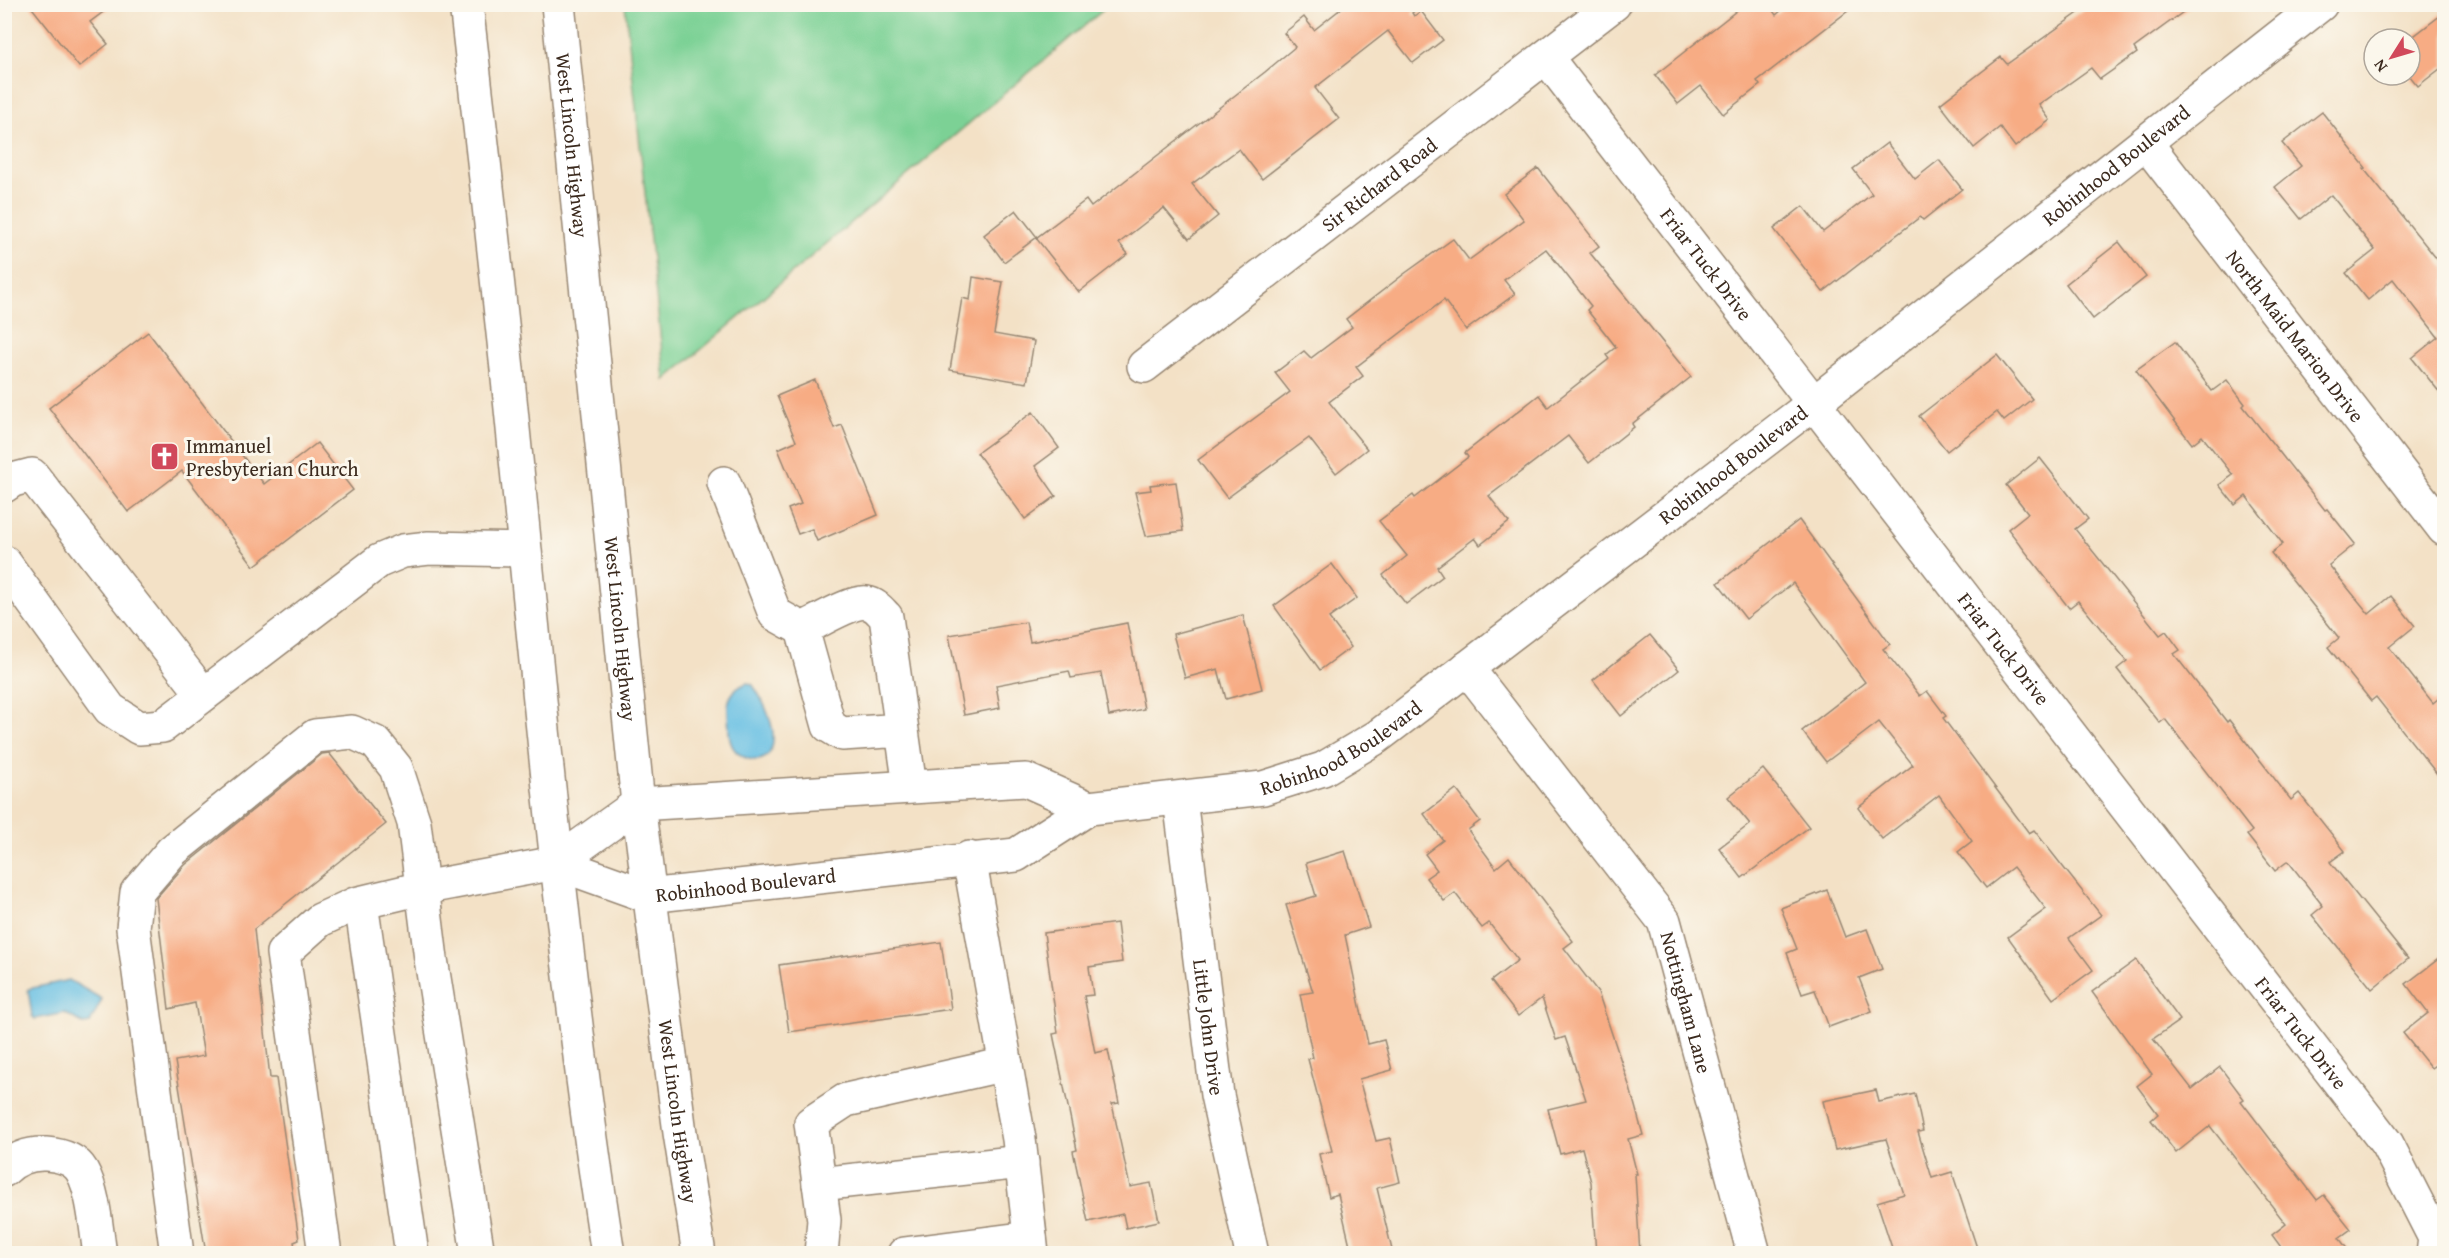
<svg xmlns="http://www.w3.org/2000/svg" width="2449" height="1258" viewBox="0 0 2449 1258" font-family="'Gentium Book Plus',serif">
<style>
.green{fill:#7bd195;stroke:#5b7e5a;stroke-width:1.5}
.water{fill:#66bfe3;stroke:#507480;stroke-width:1.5}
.building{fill:#f7ac84}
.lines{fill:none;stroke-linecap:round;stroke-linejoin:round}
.minor-casing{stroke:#978672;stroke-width:36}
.major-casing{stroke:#978672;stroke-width:36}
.minor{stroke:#fff;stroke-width:33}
.major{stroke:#fff;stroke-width:33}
.labels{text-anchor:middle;stroke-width:6;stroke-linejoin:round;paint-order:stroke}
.street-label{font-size:20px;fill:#3b2a1e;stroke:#fbf7ec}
.poi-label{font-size:20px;fill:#3b2a1e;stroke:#fbf7ec;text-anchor:start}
</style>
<rect width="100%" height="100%" fill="#fbf7ec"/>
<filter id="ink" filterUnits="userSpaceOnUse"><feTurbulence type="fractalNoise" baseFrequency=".0167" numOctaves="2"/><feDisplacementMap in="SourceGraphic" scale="12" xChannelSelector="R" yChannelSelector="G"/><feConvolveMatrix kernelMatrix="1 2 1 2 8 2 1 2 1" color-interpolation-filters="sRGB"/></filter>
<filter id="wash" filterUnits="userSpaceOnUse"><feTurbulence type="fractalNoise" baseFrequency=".008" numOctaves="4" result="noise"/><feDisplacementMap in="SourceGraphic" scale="24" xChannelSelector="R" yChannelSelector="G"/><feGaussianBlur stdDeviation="1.35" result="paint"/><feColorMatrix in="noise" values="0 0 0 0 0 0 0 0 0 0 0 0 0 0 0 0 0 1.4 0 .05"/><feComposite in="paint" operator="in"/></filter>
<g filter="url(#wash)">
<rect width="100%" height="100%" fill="#f3e1c6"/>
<path class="green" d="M 625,5 L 625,4 L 1109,5 L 665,380 Z"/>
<g class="water">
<path d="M 747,683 L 752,684 C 763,699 779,731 771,750 C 764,768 736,759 731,743 C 728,735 729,724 728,715 C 726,699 732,689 747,683 Z"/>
<path d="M 69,980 L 102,999 L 90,1023 L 83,1024 L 65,1013 L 35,1019 L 32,1016 L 28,989 Z"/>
</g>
<g id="blocks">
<g class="building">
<path d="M 29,4 L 114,4 L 90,22 L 108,44 L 79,67 Z"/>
<path d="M 1347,4 L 1423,4 L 1412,13 L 1414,16 L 1421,11 L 1443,40 L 1413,63 L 1388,31 L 1315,88 L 1339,119 L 1262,179 L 1239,149 L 1192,184 L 1218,216 L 1189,239 L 1164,208 L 1119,243 L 1128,254 L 1079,292 L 1036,238 L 1086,200 L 1091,207 L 1265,72 L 1295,47 L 1284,33 L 1304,17 L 1314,30 Z"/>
<path d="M 1745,4 L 1768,4 L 1776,15 L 1789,4 L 1857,4 L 1757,81 L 1760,85 L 1723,114 L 1701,86 L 1678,104 L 1655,75 Z"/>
<path d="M 2091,4 L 2194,4 L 2134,48 L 2137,53 L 2100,79 L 2091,68 L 2039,105 L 2050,120 L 2015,147 L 2000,127 L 1974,148 L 1940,104 L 2001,57 L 2007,64 Z"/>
<path d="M 2445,12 L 2445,65 L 2418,86 L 2409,75 L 2410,39 Z"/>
<path d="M 2322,112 L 2366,168 L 2364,169 L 2445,269 L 2445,399 L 2412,358 L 2438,337 L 2393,279 L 2368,300 L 2346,273 L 2375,250 L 2331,195 L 2301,219 L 2275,187 L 2301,166 L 2282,143 Z"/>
<path d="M 1887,143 L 1915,179 L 1939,160 L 1962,189 L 1923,220 L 1920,217 L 1823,292 L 1774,229 L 1803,206 L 1823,232 L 1872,194 L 1853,169 Z"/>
<path d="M 1538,168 L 1599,246 L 1590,253 L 1691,377 L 1632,424 L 1634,427 L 1589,463 L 1568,436 L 1489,496 L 1509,522 L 1480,545 L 1475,538 L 1437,567 L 1443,576 L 1406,604 L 1383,575 L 1407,556 L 1379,521 L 1413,495 L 1415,498 L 1468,457 L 1465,453 L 1539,395 L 1548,407 L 1609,359 L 1606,355 L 1616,347 L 1587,310 L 1591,306 L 1546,249 L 1504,280 L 1515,294 L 1466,330 L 1444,300 L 1356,367 L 1363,376 L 1329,402 L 1367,449 L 1336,473 L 1309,438 L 1227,498 L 1198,460 L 1290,392 L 1275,373 L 1304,351 L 1311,358 L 1352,327 L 1346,319 L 1404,274 L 1453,239 L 1469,260 L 1524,220 L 1504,194 Z"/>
<path d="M 1016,210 L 1037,237 L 1004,262 L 984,235 Z"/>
<path d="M 2119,242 L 2146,277 L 2093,319 L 2066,284 Z"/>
<path d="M 973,277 L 1003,282 L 994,334 L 1034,341 L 1027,383 L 950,370 L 962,298 L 970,300 Z"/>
<path d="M 148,332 L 264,484 L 317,443 L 353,490 L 254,566 L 182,471 L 128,512 L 49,408 Z"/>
<path d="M 2175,342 L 2212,391 L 2227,380 L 2245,404 L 2243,406 L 2325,510 L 2327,509 L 2355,544 L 2329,565 L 2369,614 L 2391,596 L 2415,626 L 2389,647 L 2433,703 L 2445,693 L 2445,784 L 2376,697 L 2371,701 L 2328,647 L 2339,638 L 2271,553 L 2283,544 L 2246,496 L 2235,505 L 2219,485 L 2233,475 L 2202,436 L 2192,444 L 2136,370 Z"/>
<path d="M 1997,355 L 2032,399 L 2004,421 L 1997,412 L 1947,451 L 1919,416 Z"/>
<path d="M 815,380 L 834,428 L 842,425 L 878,515 L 817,541 L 812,529 L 798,534 L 788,509 L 801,504 L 778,449 L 796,441 L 777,396 Z"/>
<path d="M 1033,412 L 1059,448 L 1035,466 L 1056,496 L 1025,519 L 977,453 Z"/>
<path d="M 2040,458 L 2088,519 L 2075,529 L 2160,635 L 2166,631 L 2180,650 L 2174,654 L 2227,722 L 2229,720 L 2291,800 L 2299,793 L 2345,851 L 2330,862 L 2408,959 L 2372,989 L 2312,915 L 2323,906 L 2288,861 L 2275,871 L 2247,835 L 2252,831 L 2165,719 L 2160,723 L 2117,669 L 2127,661 L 2078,601 L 2069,608 L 2008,529 L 2028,513 L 2006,485 Z"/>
<path d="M 1176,482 L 1183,531 L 1146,536 L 1135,492 L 1151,490 L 1150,485 Z"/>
<path d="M 1799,520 L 1890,644 L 1883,649 L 1920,696 L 1927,691 L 1946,716 L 1943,718 L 2029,833 L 2034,830 L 2101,915 L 2069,938 L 2093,970 L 2053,999 L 2008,937 L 2046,909 L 2013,867 L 1986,888 L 1958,852 L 1972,841 L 1939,795 L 1882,839 L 1858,808 L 1913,765 L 1879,722 L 1826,762 L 1802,731 L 1865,682 L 1793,583 L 1746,619 L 1718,583 Z"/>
<path d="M 1332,564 L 1357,598 L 1329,618 L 1351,647 L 1320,670 L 1274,606 Z"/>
<path d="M 1243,615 L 1262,689 L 1226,699 L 1218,669 L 1185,678 L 1173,634 Z"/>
<path d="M 1026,622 L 1030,642 L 1127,623 L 1144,709 L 1109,716 L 1101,673 L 1071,678 L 1069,671 L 996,685 L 1000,708 L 964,715 L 949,635 Z"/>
<path d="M 1650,635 L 1679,670 L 1621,716 L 1593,680 Z"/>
<path d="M 329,753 L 386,824 L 254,929 L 270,1078 L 276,1078 L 299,1240 L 294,1242 L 296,1254 L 206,1254 L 175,1061 L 204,1056 L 195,1003 L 169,1009 L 156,898 L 185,865 L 322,754 Z"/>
<path d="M 1763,769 L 1809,827 L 1742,878 L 1719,848 L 1750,824 L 1728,797 Z"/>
<path d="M 1456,789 L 1480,821 L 1468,830 L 1496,868 L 1509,857 L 1573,941 L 1564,948 L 1598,992 L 1630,1088 L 1643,1135 L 1628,1139 L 1637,1174 L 1635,1174 L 1640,1254 L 1596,1254 L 1591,1182 L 1582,1148 L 1560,1154 L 1548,1109 L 1586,1100 L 1565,1037 L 1556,1040 L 1542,998 L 1518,1016 L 1491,981 L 1518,960 L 1489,923 L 1482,928 L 1455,893 L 1444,901 L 1426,878 L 1437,870 L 1425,854 L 1443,840 L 1424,814 Z"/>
<path d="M 1345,851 L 1369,927 L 1345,935 L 1368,1044 L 1384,1040 L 1392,1070 L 1359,1079 L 1376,1141 L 1390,1138 L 1400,1182 L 1377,1188 L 1393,1254 L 1352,1254 L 1338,1194 L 1329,1197 L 1319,1154 L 1332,1151 L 1308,1059 L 1313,1058 L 1300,994 L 1313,992 L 1286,905 L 1316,896 L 1306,863 Z"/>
<path d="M 1827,890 L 1845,937 L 1867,929 L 1882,969 L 1859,978 L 1872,1011 L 1829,1027 L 1815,990 L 1802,994 L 1787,953 L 1797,949 L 1781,908 Z"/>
<path d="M 1117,923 L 1122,962 L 1089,967 L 1093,995 L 1084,996 L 1095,1053 L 1108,1050 L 1119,1103 L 1112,1104 L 1130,1187 L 1151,1183 L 1159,1221 L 1126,1228 L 1123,1214 L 1088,1222 L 1073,1151 L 1077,1150 L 1053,1034 L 1058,1033 L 1044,933 Z"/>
<path d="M 941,942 L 951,1009 L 789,1032 L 779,965 Z"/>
<path d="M 2445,954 L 2445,1058 L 2431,1068 L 2403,1033 L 2428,1013 L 2406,984 Z"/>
<path d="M 2136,960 L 2180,1020 L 2153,1039 L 2192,1089 L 2220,1067 L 2244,1099 L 2241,1101 L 2317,1200 L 2324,1195 L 2351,1229 L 2339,1238 L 2351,1254 L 2286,1254 L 2272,1235 L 2286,1224 L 2210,1126 L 2176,1153 L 2151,1120 L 2158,1114 L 2137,1086 L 2152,1074 L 2092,992 Z"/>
<path d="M 1876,1090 L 1879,1102 L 1915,1094 L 1923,1131 L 1918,1132 L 1932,1178 L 1952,1172 L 1979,1254 L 1894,1254 L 1877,1202 L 1904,1194 L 1886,1139 L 1835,1150 L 1823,1101 Z"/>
</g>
</g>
</g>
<g filter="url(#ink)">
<use href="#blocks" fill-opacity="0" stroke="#978672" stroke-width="1.5"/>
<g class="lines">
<defs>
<g id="minor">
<path id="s1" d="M 1546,57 L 2387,1144 L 2435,1238 L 2433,1254"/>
<path id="s2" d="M 2146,143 L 2444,529"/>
<path id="s3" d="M 1144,366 L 1614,4"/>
<path d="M 724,483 L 775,614 L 802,629"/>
<path d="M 4,486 L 13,480 L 32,475 L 203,694"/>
<path d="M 4,562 L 110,709 L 139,728 L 163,726 L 379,561 L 403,551 L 429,548 L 523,550"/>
<path id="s4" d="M 1467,668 L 1664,921 L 1754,1254"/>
<path d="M 902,730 L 842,734 L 829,726 L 802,629 C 816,623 853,600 867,603 C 875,604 881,612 886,617 L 910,787"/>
<path id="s5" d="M 1180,799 L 1217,1095 L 1252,1254"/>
<path d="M 969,858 L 1019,1139 L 1032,1254"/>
<path id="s6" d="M 556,863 L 648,896 L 1016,855 L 1089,808 L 1263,788 L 1323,769 L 1377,737 L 1814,403 L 2321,4"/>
<path d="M 361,903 L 412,1254"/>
<path d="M 4,1170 C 15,1159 29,1153 46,1154 C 59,1155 75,1159 82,1171 C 94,1192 96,1230 100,1254"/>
<path d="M 819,1184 L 1022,1162"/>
<path d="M 177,1254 L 133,928 L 137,892 L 172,851 L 315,736 L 352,732 L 376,743 L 396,768 L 414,823 L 431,959 L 478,1254"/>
<path d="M 325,1254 L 283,953 L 320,920 L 355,904 L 422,888 L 556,863 L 638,804 L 1026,780 L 1089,808"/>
<path d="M 821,1254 L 824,1220 L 811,1123 L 846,1100 L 1006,1064"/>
<path d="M 904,1254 L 1030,1238"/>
</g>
<g id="major">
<path d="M 466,4 C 480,126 494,247 507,369 C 537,664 562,960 608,1254"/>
<path id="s7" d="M 558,4 L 638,804 L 680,1133 L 699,1254"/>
</g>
</defs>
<use href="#minor" class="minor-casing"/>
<use href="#major" class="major-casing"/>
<use href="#minor" class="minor"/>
<use href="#major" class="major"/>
</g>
</g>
<defs>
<symbol id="church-square" viewBox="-11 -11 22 22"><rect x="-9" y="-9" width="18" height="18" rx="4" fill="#d1495b" stroke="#fbf7ec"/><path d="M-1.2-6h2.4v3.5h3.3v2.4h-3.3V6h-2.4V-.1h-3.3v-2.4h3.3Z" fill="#fff"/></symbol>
</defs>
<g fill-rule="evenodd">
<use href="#church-square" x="148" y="440" width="33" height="33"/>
</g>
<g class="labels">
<g class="street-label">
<text dy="7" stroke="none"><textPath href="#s7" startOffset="142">West Lincoln Highway</textPath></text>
<text dy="7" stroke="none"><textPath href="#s6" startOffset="1790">Robinhood Boulevard</textPath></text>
<text dy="7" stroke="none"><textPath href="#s3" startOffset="297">Sir Richard Road</textPath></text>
<text dy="7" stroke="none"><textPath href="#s1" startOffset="262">Friar Tuck Drive</textPath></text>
<text dy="7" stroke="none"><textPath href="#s2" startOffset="244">North Maid Marion Drive</textPath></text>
<text dy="7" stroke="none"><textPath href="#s6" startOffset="1304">Robinhood Boulevard</textPath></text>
<text dy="7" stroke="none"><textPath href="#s7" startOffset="628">West Lincoln Highway</textPath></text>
<text dy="7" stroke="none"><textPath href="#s1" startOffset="748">Friar Tuck Drive</textPath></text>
<text dy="7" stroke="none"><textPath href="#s6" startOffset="818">Robinhood Boulevard</textPath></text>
<text dy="7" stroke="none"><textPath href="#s6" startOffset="196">Robinhood Boulevard</textPath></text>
<text dy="7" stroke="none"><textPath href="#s4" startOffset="405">Nottingham Lane</textPath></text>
<text dy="7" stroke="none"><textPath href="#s5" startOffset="230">Little John Drive</textPath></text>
<text dy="7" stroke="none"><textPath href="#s1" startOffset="1234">Friar Tuck Drive</textPath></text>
<text dy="7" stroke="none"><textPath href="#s7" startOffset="1114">West Lincoln Highway</textPath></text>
</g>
<g class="poi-label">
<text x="186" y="453">Immanuel<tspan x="186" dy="23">Presbyterian Church</tspan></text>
</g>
</g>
<rect width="2449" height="1258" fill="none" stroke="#fbf7ec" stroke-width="24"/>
<g transform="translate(2392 57) rotate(233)"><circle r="28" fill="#fbf7ec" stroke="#aea59a" stroke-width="1.5"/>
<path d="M0-4.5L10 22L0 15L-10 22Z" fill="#d1495b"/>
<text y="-9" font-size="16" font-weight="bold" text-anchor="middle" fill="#3b2a1e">N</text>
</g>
</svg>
